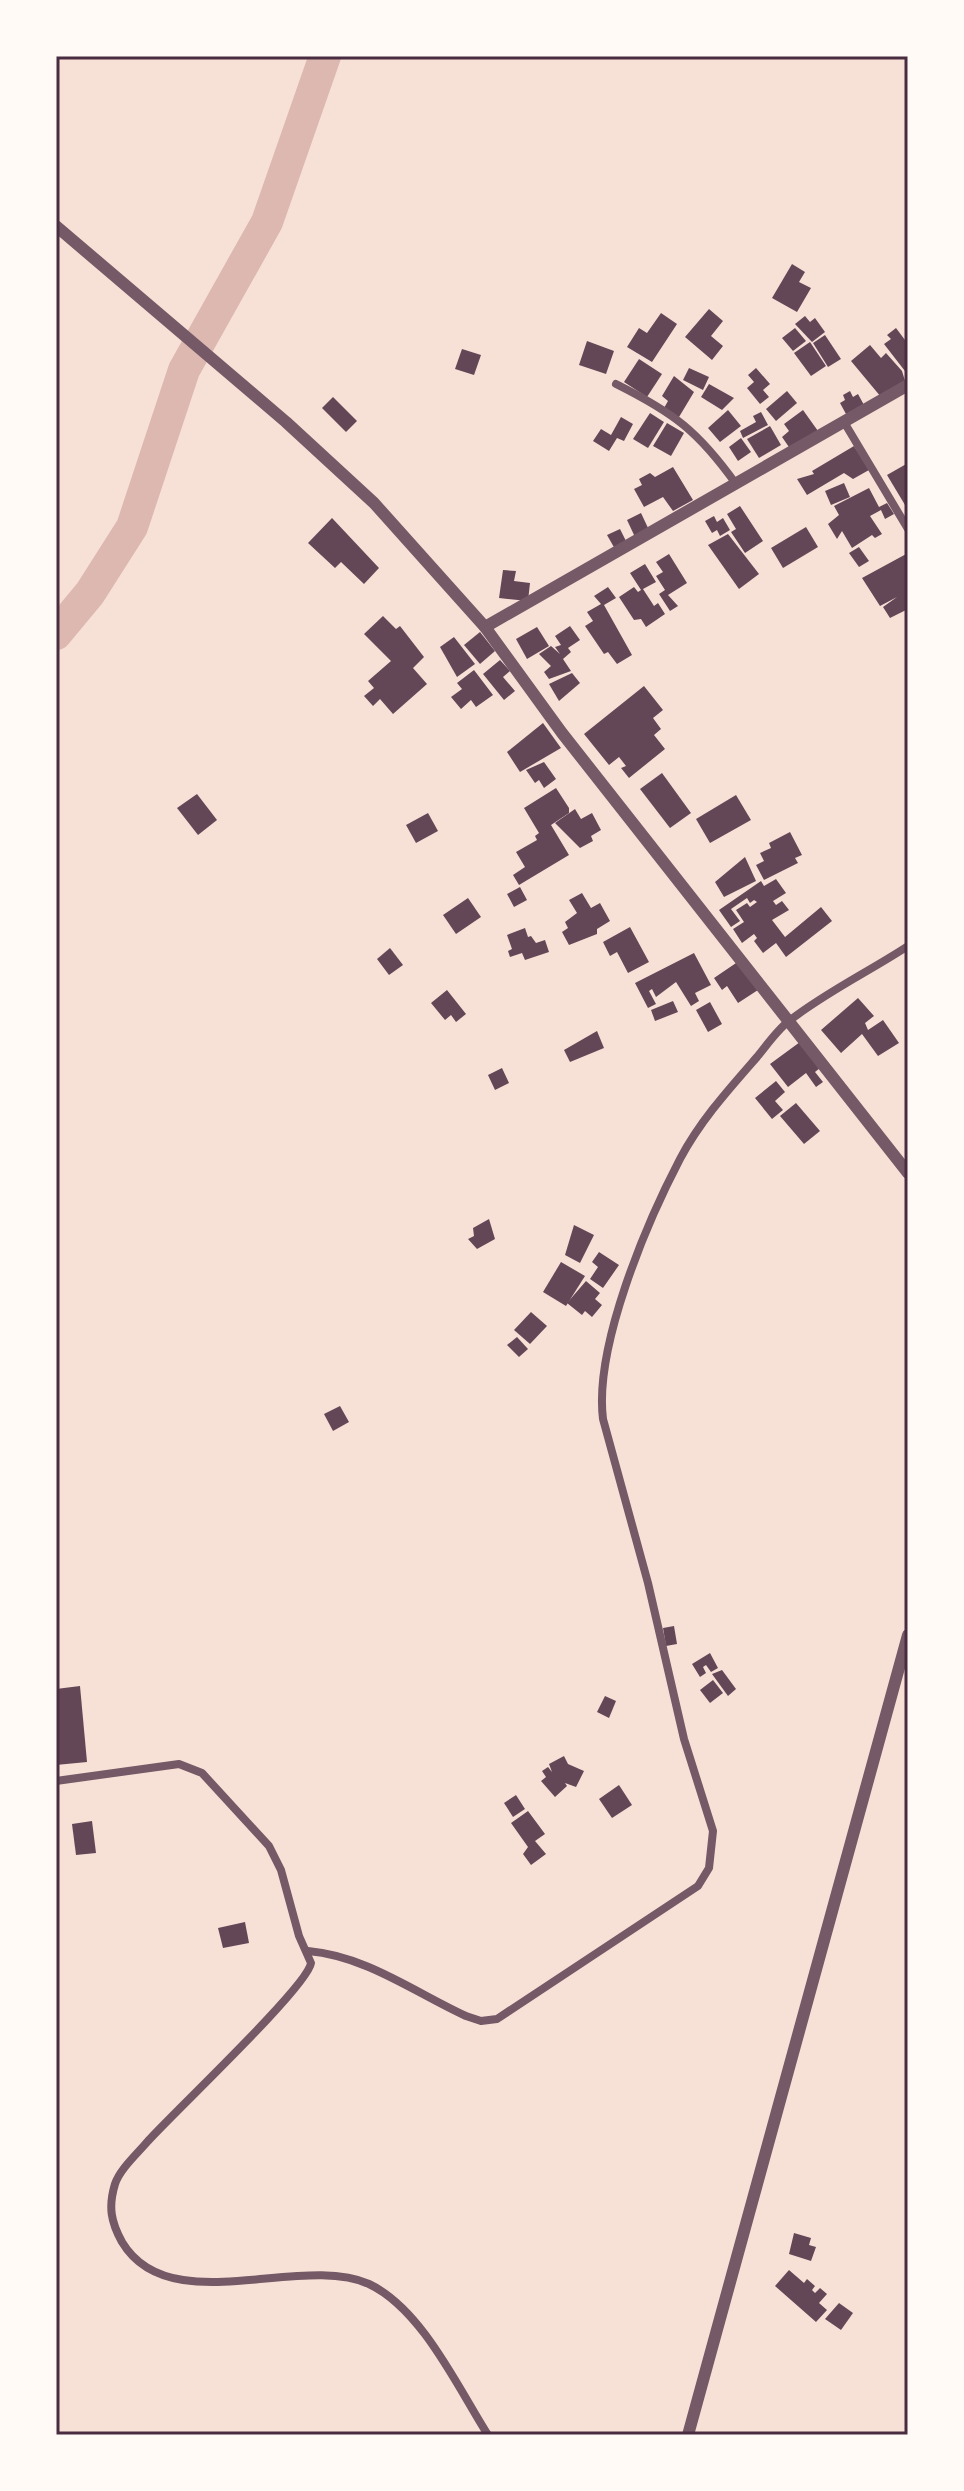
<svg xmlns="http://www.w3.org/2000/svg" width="964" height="2491" viewBox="0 0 964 2491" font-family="Karla,sans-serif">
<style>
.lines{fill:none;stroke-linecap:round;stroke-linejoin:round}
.river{stroke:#dcb8b0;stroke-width:32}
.building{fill:#644757}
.minor{stroke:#755966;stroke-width:8}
.tertiary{stroke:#755966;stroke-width:12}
.neatline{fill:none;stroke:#4a2c40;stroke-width:3}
</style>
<rect width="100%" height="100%" fill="#f7e1d7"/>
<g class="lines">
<path class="river" d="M 56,634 L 90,593 L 132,527 L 184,370 L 267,222 L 325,56"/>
</g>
<g class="building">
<path d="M 792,264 L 805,272 L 799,282 L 811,288 L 797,312 L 772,298 Z"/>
<path d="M 709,309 L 723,321 L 711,336 L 723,346 L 712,360 L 685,337 Z"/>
<path d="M 661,313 L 677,324 L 652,362 L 627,347 L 639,328 L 647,333 Z"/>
<path d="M 805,316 L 810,322 L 815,318 L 825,332 L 812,342 L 795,324 Z"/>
<path d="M 795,328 L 806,341 L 793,351 L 782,338 Z"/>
<path d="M 896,328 L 908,344 L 908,375 L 884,344 L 891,339 L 887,335 Z"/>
<path d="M 825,335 L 841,359 L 828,367 L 813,343 Z"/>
<path d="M 587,341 L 614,351 L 606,374 L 579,365 Z"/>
<path d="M 810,342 L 826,366 L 811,376 L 794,353 Z"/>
<path d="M 870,345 L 881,358 L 886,353 L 902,371 L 906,384 L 881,397 L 851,361 Z"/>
<path d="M 462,349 L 481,355 L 474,375 L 455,369 Z"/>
<path d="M 639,359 L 662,374 L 647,397 L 624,382 Z"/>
<path d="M 689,368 L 709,377 L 703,390 L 683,380 Z"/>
<path d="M 756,368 L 770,384 L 763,390 L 769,397 L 760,404 L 747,388 L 754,382 L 748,375 Z"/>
<path d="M 674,376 L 694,392 L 679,417 L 664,408 L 668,401 L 662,396 Z"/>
<path d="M 709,384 L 734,398 L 722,410 L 701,397 Z"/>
<path d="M 787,391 L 797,403 L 776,421 L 766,409 Z"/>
<path d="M 850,391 L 853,397 L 858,394 L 864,405 L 846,414 L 840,403 L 845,400 L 843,395 Z"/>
<path d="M 333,397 L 357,421 L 346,432 L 322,408 Z"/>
<path d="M 728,410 L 741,426 L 720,442 L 708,428 Z"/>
<path d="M 803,410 L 818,431 L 791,450 L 782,437 L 789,431 L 784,424 Z"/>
<path d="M 761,412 L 768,425 L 743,438 L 740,431 L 756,422 L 753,416 Z"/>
<path d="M 650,413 L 664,422 L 648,448 L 633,439 Z"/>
<path d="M 621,417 L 633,424 L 624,441 L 617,438 L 609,451 L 593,441 L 601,429 L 611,435 Z"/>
<path d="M 667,423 L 684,433 L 671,456 L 653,446 Z"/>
<path d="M 770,426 L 781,445 L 759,458 L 747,439 Z"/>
<path d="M 741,438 L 751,452 L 738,461 L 729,447 Z"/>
<path d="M 854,446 L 869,470 L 853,479 L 844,473 L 807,495 L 797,479 L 814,474 L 812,471 Z"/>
<path d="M 908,463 L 908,510 L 887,475 Z"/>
<path d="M 673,467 L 693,500 L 673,511 L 663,497 L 644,507 L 634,489 L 642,485 L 639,479 L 650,473 L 655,477 Z"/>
<path d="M 844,483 L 850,497 L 831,505 L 825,491 Z"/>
<path d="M 869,488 L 879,507 L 887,503 L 894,514 L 885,519 L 881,510 L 870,516 L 882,534 L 875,538 L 872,535 L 852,548 L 842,531 L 837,539 L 828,524 L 839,515 L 834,506 Z"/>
<path d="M 740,506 L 763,541 L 745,553 L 731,532 L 736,529 L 727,514 Z"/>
<path d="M 641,513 L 649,530 L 635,537 L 627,520 Z"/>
<path d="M 714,516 L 717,522 L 723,518 L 730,530 L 720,536 L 717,530 L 712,533 L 705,521 Z"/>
<path d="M 332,518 L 379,568 L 364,584 L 341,562 L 335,568 L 308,543 Z"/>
<path d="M 806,527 L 818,547 L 783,568 L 771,548 Z"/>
<path d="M 620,529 L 627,543 L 615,549 L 607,535 Z"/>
<path d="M 728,534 L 759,574 L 739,589 L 708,545 Z"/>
<path d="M 859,547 L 869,561 L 859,567 L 849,553 Z"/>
<path d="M 908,553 L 908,609 L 890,618 L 883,607 L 897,597 L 880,606 L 862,578 Z"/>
<path d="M 669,554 L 687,583 L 668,595 L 678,606 L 670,611 L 659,594 L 665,590 L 656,576 L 663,572 L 656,562 Z"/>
<path d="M 645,564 L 656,582 L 643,589 L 654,606 L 658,603 L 665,614 L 646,627 L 641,619 L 634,620 L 619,597 L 634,587 L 638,592 L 641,590 L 630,573 Z"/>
<path d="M 503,570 L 516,571 L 514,581 L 530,583 L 528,601 L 499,598 Z"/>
<path d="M 608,587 L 616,598 L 604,605 L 632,655 L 617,664 L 608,652 L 604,654 L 585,626 L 593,621 L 587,612 L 601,604 L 594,596 Z"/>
<path d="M 383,616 L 396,629 L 400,626 L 424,657 L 413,668 L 427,684 L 393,714 L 380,699 L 373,706 L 364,696 L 374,688 L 368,681 L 391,661 L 364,634 Z"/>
<path d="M 570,626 L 580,640 L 568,648 L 571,652 L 563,659 L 571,671 L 549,679 L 544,672 L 551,666 L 539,654 L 551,646 L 560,654 L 555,647 L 561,645 L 555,636 Z"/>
<path d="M 537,627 L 549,646 L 527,659 L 516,639 Z"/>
<path d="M 480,632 L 495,651 L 480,664 L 464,645 Z"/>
<path d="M 454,637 L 475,664 L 457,677 L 440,647 Z"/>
<path d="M 500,660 L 510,671 L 503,677 L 515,691 L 504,700 L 483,674 Z"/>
<path d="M 474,670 L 493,695 L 476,707 L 471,700 L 461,709 L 451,697 L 462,689 L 457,683 Z"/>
<path d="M 572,673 L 580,683 L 559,701 L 549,684 Z"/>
<path d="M 644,686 L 663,710 L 653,718 L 661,729 L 654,735 L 665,749 L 629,778 L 621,768 L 626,766 L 619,757 L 609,765 L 584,734 Z"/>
<path d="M 543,723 L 561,748 L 520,772 L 507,752 Z"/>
<path d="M 544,762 L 556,779 L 544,788 L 539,780 L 535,783 L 526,770 Z"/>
<path d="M 662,773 L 691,813 L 670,828 L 640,789 Z"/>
<path d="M 556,788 L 569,808 L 569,813 L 551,825 L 569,855 L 519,885 L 513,875 L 525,867 L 516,852 L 537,840 L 535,836 L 539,833 L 524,808 Z"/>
<path d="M 197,794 L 217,820 L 198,835 L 177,808 Z"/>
<path d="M 736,795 L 751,820 L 710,843 L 696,819 Z"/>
<path d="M 575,809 L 581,819 L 592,813 L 601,830 L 591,836 L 593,841 L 580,848 L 555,823 Z"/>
<path d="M 428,813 L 438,831 L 416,843 L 406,825 Z"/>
<path d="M 790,832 L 802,855 L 795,858 L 798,863 L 764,880 L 756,865 L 764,861 L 760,853 L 771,848 L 769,843 Z"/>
<path d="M 745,857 L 756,881 L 724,897 L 715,882 Z"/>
<path d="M 776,879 L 786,893 L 773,901 L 776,905 L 782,901 L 789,910 L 772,920 L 785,937 L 821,907 L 832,921 L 786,957 L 776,943 L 763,953 L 754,941 L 757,938 L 754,934 L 742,943 L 733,929 L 744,922 L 736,910 L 747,903 L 750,907 L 757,902 L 754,900 L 750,903 L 747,898 L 731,909 L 740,921 L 731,927 L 719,910 L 761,881 L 764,886 Z"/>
<path d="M 520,887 L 527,900 L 514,907 L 507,894 Z"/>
<path d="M 582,893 L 591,908 L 600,903 L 610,921 L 597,929 L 597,934 L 569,945 L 562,932 L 568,928 L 565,922 L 577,913 L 569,900 Z"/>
<path d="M 468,898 L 481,917 L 456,934 L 443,915 Z"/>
<path d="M 630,927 L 649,962 L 628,973 L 617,952 L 610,956 L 603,942 Z"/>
<path d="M 525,928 L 528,937 L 531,936 L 536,943 L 545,940 L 549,952 L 525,960 L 522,953 L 510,957 L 508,951 L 512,949 L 507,935 Z"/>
<path d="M 390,948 L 403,965 L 389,975 L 377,959 Z"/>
<path d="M 694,953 L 711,985 L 695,993 L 699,1001 L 691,1006 L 676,982 L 656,997 L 652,989 L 649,991 L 656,1004 L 648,1008 L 635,983 Z"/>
<path d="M 739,961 L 758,990 L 738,1003 L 727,986 L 722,990 L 714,978 Z"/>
<path d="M 447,990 L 466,1014 L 456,1022 L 451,1015 L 445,1020 L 431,1003 Z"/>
<path d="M 858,998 L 874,1016 L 865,1023 L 868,1030 L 883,1020 L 899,1043 L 878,1056 L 862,1034 L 841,1053 L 821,1030 Z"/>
<path d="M 673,1001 L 678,1012 L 655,1021 L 651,1010 Z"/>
<path d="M 710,1002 L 722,1024 L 708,1032 L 696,1010 Z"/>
<path d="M 597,1031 L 604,1048 L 570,1062 L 564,1050 Z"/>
<path d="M 800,1042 L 820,1068 L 815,1072 L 823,1082 L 816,1087 L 806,1073 L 788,1087 L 770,1064 Z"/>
<path d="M 502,1068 L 509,1083 L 495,1090 L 488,1075 Z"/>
<path d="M 776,1081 L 785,1092 L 775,1101 L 783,1110 L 772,1119 L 755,1098 Z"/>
<path d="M 796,1103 L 820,1131 L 804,1144 L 780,1116 Z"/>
<path d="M 489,1219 L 495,1239 L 477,1249 L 468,1239 L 474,1236 L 473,1228 Z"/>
<path d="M 574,1225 L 594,1235 L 580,1263 L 565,1255 Z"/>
<path d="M 599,1252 L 619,1265 L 603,1288 L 590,1279 L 598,1267 L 592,1262 Z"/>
<path d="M 561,1262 L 585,1276 L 566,1306 L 543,1292 Z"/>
<path d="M 586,1281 L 600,1293 L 595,1299 L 602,1305 L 592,1317 L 585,1311 L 582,1315 L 567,1303 Z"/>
<path d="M 531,1312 L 547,1326 L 530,1344 L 514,1330 Z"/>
<path d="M 517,1337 L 528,1349 L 519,1357 L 507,1345 Z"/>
<path d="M 340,1406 L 349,1422 L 333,1431 L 324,1414 Z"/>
<path d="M 674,1626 L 677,1644 L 666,1646 L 663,1628 Z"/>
<path d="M 710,1653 L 718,1668 L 711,1672 L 706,1665 L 703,1667 L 706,1673 L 700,1677 L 692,1664 Z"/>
<path d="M 722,1670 L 736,1689 L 728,1696 L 712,1674 Z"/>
<path d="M 713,1680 L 723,1693 L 710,1703 L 700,1690 Z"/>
<path d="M 80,1686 L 87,1762 L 56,1765 L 56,1689 Z"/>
<path d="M 605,1696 L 616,1701 L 609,1718 L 597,1712 Z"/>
<path d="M 564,1756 L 568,1764 L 584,1771 L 576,1787 L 565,1783 L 567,1786 L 555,1797 L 541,1781 L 546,1777 L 542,1771 L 548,1767 L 552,1772 L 549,1764 Z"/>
<path d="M 619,1785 L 632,1805 L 612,1818 L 599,1799 Z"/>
<path d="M 516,1795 L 525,1809 L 513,1817 L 504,1803 Z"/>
<path d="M 528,1811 L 545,1834 L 535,1841 L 546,1854 L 531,1865 L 523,1854 L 528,1847 L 511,1823 Z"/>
<path d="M 92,1821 L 96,1853 L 76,1855 L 72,1824 Z"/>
<path d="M 245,1922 L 249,1943 L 223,1948 L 218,1928 Z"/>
<path d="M 794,2233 L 811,2238 L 809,2245 L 816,2247 L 811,2261 L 789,2254 Z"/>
<path d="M 789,2270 L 804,2283 L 807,2279 L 815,2286 L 812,2290 L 815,2293 L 820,2288 L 827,2294 L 819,2303 L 827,2310 L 816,2322 L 775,2286 Z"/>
<path d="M 839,2303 L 853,2313 L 841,2330 L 825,2319 Z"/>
</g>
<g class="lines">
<g class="minor">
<path d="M 616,384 C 674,413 698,431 736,484"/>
<path d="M 844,422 L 908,529"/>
<path d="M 56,1781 L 179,1764 L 202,1773 L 269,1846 L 281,1870 L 299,1936 L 311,1963 C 308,1986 173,2113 148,2141 C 137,2154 120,2169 115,2184 C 108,2207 111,2222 122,2242 C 169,2321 301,2253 369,2284 C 422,2309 458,2388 488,2435"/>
<path d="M 308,1951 C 366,1956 414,1992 466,2016 L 481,2021 L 497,2019 L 698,1886 L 709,1868 L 713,1831 L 684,1739 L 648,1583 L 603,1419 C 594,1347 646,1224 680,1159 C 700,1121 729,1089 757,1057 C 767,1045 777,1030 789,1021 C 826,992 870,971 908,946"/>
</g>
<g class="tertiary">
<path d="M 56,226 L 286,422 L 374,503 L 485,627 L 908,385"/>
<path d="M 485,627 L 562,733 L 908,1173"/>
<path d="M 688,2435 L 908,1635"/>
</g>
</g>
<rect width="964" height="2491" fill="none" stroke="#fffaf5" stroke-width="116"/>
<rect x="58" y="58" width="848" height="2375" class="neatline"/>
</svg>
